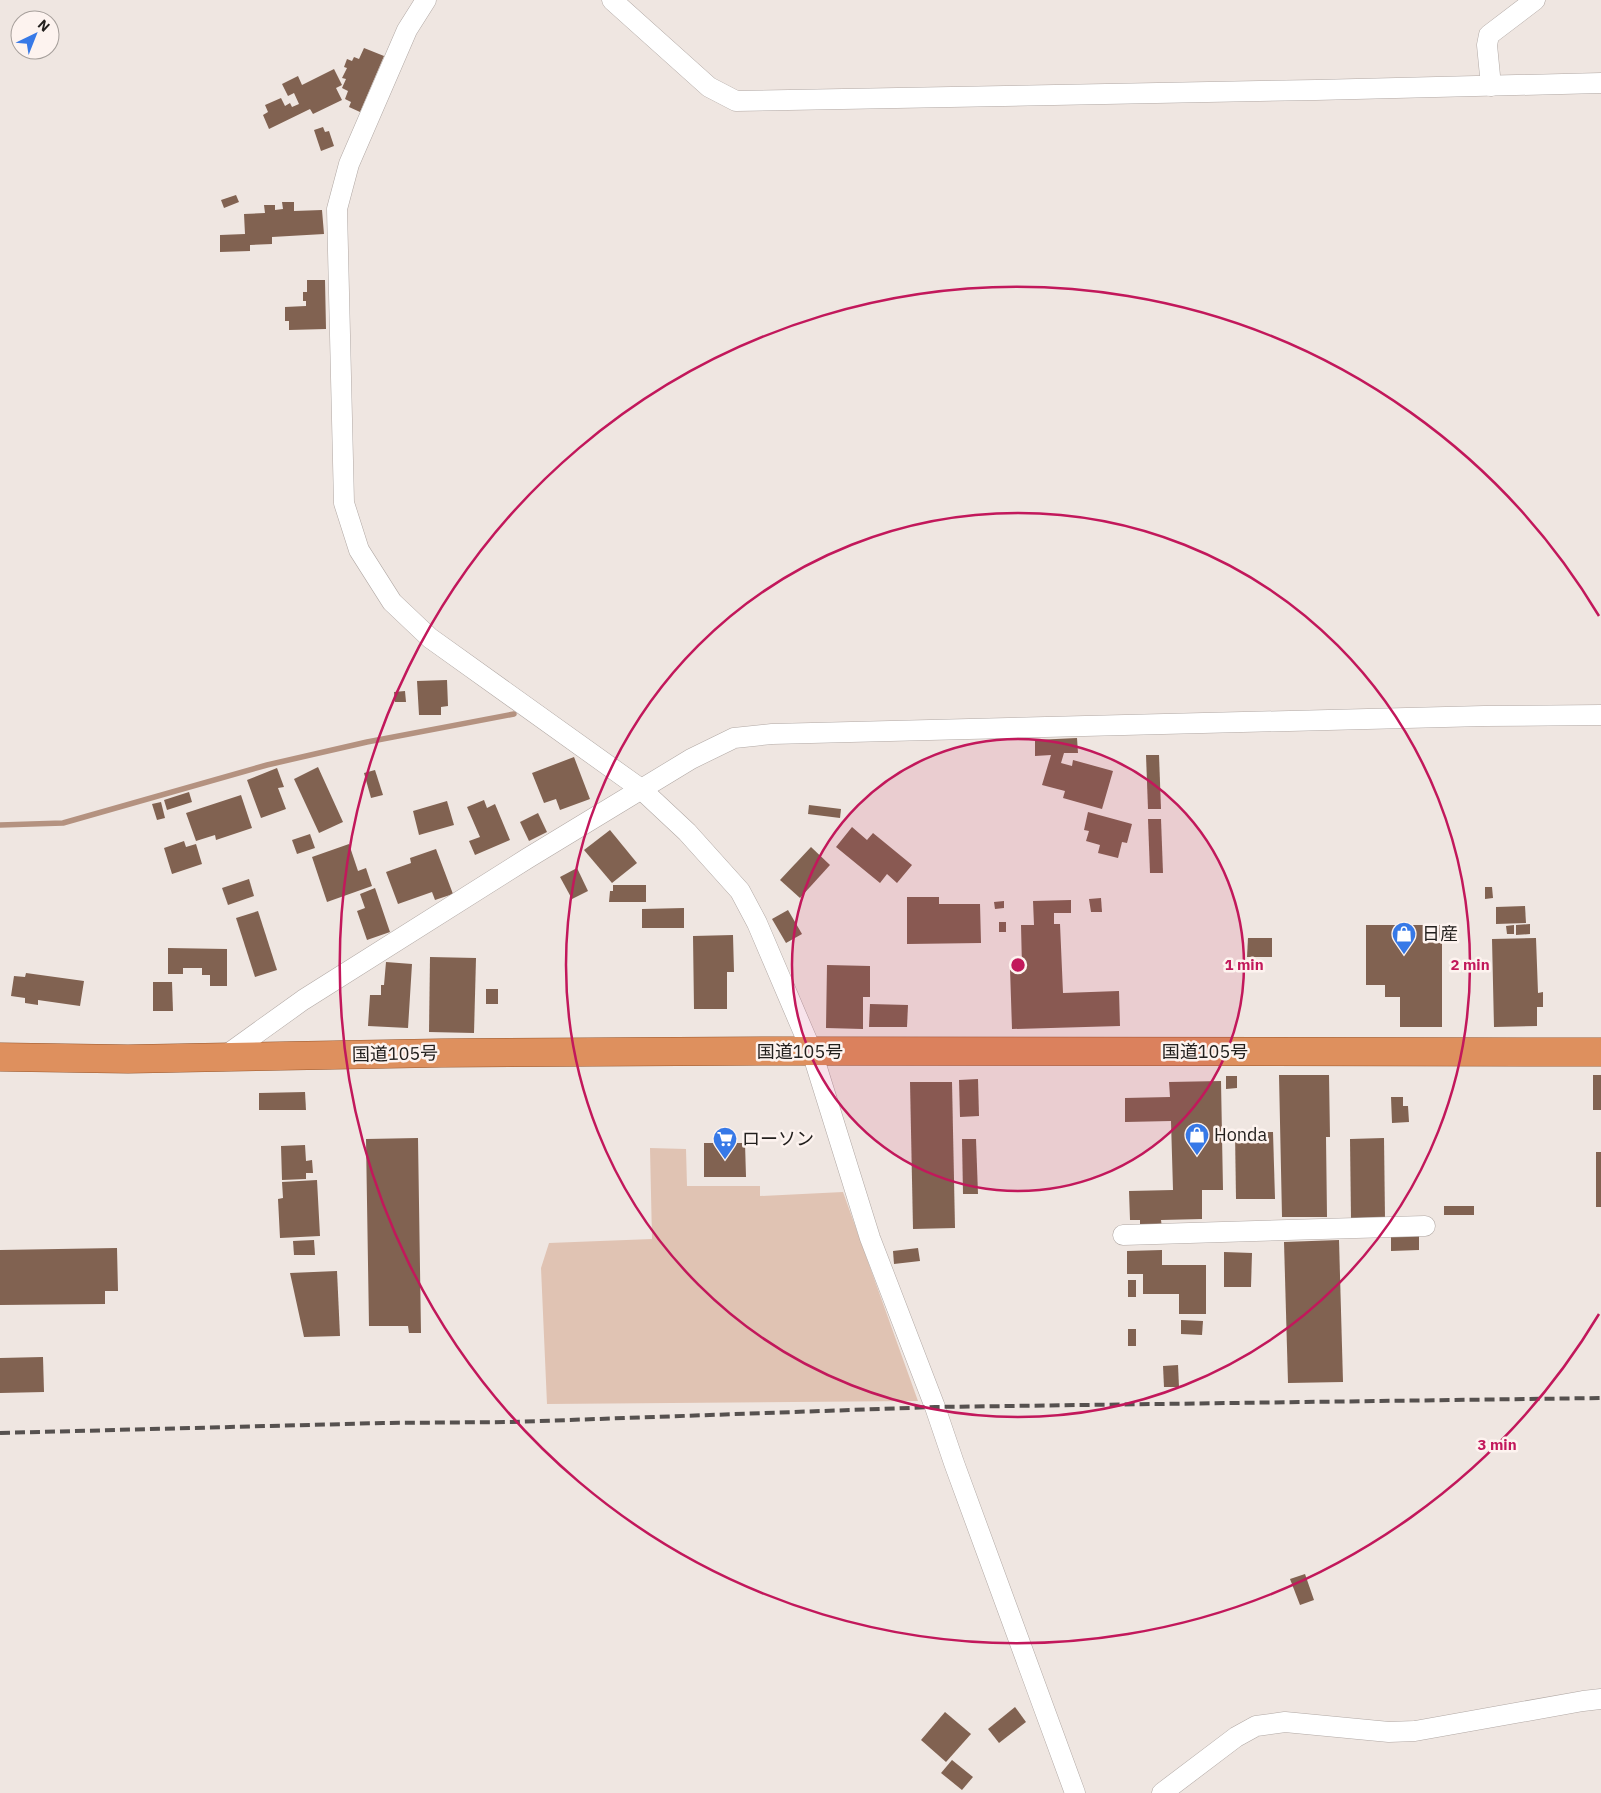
<svg xmlns="http://www.w3.org/2000/svg" width="1601" height="1793" viewBox="0 0 1601 1793" font-family="'IBM Plex Sans','Noto Sans JP',sans-serif">
<style>
.green{fill:#e0c3b3}
.lines{fill:none;stroke-linecap:round;stroke-linejoin:round}
.stream{stroke:#b49280;stroke-width:5.5}
.building{fill:#816251}
.minor-casing{stroke:#b1a8a4;stroke-width:21}
.trunk-casing{stroke:#97572d;stroke-width:29}
.minor{stroke:#fff;stroke-width:20}
.trunk{stroke:#de905e;stroke-width:28}
.rail{stroke:#56514f;stroke-width:4;stroke-dasharray:10 5;stroke-linecap:butt}
.ring{fill:none;stroke:#c2185b;stroke-width:2.5}
.labels{text-anchor:middle;stroke-width:5;stroke-linejoin:round;paint-order:stroke}
.poi-label{font-size:18px;fill:#23201e;stroke:#fdf3ef;text-anchor:start}
.street-label{font-size:18px;fill:#23201e;stroke:#fdf3ef}
.centre{fill:#c2185b;stroke:#fdf3ef;stroke-width:2.5}
.ring-label{font-size:15px;text-anchor:middle;font-weight:bold;fill:#c2185b;stroke:#fdf3ef;stroke-width:5;stroke-linejoin:round;paint-order:stroke}
</style>
<rect width="100%" height="100%" fill="#efe6e1"/>
<path class="green" d="M 650,1148 L 686,1149 L 687,1186 L 760,1186 L 760,1196 L 843,1192 L 918,1401 L 547,1404 L 541,1268 L 549,1243 L 652,1239 Z"/>
<g class="lines">
<path class="stream" d="M 0,825 L 63,823 L 267,765 L 367,742 L 514,714"/>
</g>
<g class="building">
<path d="M 364,48 L 384,56 L 360,112 L 349,107 L 351,102 L 345,99 L 348,91 L 342,88 L 346,79 L 342,78 L 347,68 L 344,67 L 347,59 L 352,61 L 354,57 L 359,59 Z"/>
<path d="M 334,69 L 342,85 L 336,88 L 342,100 L 313,114 L 310,109 L 269,129 L 263,115 L 268,112 L 265,105 L 281,98 L 285,106 L 290,103 L 292,107 L 299,104 L 294,93 L 288,96 L 282,84 L 298,76 L 302,85 Z"/>
<path d="M 323,127 L 325,132 L 329,131 L 334,146 L 321,151 L 314,130 Z"/>
<path d="M 236,195 L 239,202 L 224,208 L 221,200 Z"/>
<path d="M 282,202 L 294,202 L 294,211 L 322,210 L 324,234 L 272,237 L 272,244 L 250,245 L 250,251 L 220,252 L 220,235 L 245,234 L 244,214 L 265,213 L 264,205 L 275,205 L 275,210 L 283,209 Z"/>
<path d="M 307,280 L 325,280 L 326,329 L 289,330 L 289,321 L 285,321 L 285,307 L 306,306 L 306,301 L 303,301 L 303,292 L 307,292 Z"/>
<path d="M 447,680 L 448,706 L 441,707 L 441,715 L 419,715 L 417,681 Z"/>
<path d="M 405,691 L 406,702 L 395,702 L 394,692 Z"/>
<path d="M 1077,738 L 1078,753 L 1064,753 L 1061,763 L 1072,766 L 1073,760 L 1113,771 L 1102,809 L 1063,798 L 1065,791 L 1042,785 L 1051,755 L 1035,756 L 1035,740 Z"/>
<path d="M 1146,755 L 1159,755 L 1161,809 L 1148,809 Z"/>
<path d="M 574,757 L 590,799 L 560,810 L 556,799 L 544,803 L 532,773 Z"/>
<path d="M 318,767 L 343,822 L 319,833 L 294,779 Z"/>
<path d="M 277,768 L 284,787 L 278,788 L 286,809 L 261,818 L 247,780 Z"/>
<path d="M 375,770 L 383,795 L 371,798 L 364,773 Z"/>
<path d="M 189,792 L 192,802 L 167,810 L 164,800 Z"/>
<path d="M 241,795 L 252,828 L 216,840 L 215,835 L 196,841 L 186,813 Z"/>
<path d="M 484,800 L 487,808 L 495,804 L 510,840 L 475,855 L 469,841 L 480,837 L 467,807 Z"/>
<path d="M 447,801 L 454,825 L 419,835 L 413,811 Z"/>
<path d="M 161,802 L 165,818 L 157,820 L 152,804 Z"/>
<path d="M 809,805 L 841,809 L 840,818 L 808,814 Z"/>
<path d="M 1088,812 L 1132,824 L 1127,843 L 1122,842 L 1118,858 L 1098,853 L 1100,845 L 1086,841 L 1089,831 L 1084,830 Z"/>
<path d="M 538,813 L 547,832 L 529,841 L 520,822 Z"/>
<path d="M 1148,819 L 1161,819 L 1163,873 L 1150,873 Z"/>
<path d="M 852,827 L 867,840 L 873,833 L 912,865 L 897,883 L 887,874 L 880,883 L 836,847 Z"/>
<path d="M 610,830 L 637,863 L 612,883 L 584,850 Z"/>
<path d="M 310,834 L 315,848 L 297,854 L 292,840 Z"/>
<path d="M 184,841 L 186,847 L 196,844 L 202,864 L 172,874 L 164,848 Z"/>
<path d="M 349,844 L 358,871 L 366,868 L 372,886 L 327,902 L 312,857 Z"/>
<path d="M 811,847 L 830,865 L 800,898 L 780,880 Z"/>
<path d="M 436,849 L 453,894 L 435,900 L 432,892 L 398,904 L 386,872 L 411,863 L 410,858 Z"/>
<path d="M 577,868 L 588,891 L 572,899 L 560,877 Z"/>
<path d="M 249,879 L 254,896 L 228,905 L 222,888 Z"/>
<path d="M 613,885 L 646,885 L 646,902 L 609,902 L 610,891 L 613,891 Z"/>
<path d="M 1485,887 L 1492,887 L 1493,898 L 1485,899 Z"/>
<path d="M 375,888 L 390,932 L 367,940 L 357,911 L 365,908 L 360,894 Z"/>
<path d="M 907,897 L 939,897 L 939,904 L 980,904 L 981,943 L 907,944 Z"/>
<path d="M 1101,898 L 1102,912 L 1091,912 L 1089,899 Z"/>
<path d="M 1071,900 L 1071,913 L 1054,913 L 1054,924 L 1060,924 L 1063,993 L 1119,991 L 1120,1026 L 1012,1029 L 1010,968 L 1022,967 L 1021,925 L 1034,925 L 1033,901 Z"/>
<path d="M 1004,901 L 1004,908 L 995,909 L 994,902 Z"/>
<path d="M 1525,906 L 1526,923 L 1496,924 L 1496,907 Z"/>
<path d="M 684,908 L 684,928 L 642,928 L 642,909 Z"/>
<path d="M 788,910 L 802,934 L 786,943 L 772,919 Z"/>
<path d="M 258,911 L 277,970 L 255,977 L 236,918 Z"/>
<rect x="999" y="922" width="7" height="10"/>
<path d="M 1530,924 L 1530,934 L 1516,935 L 1516,925 Z"/>
<path d="M 1366,925 L 1442,925 L 1442,1027 L 1400,1027 L 1400,997 L 1385,997 L 1385,985 L 1366,985 Z"/>
<path d="M 1514,925 L 1514,934 L 1507,934 L 1506,926 Z"/>
<path d="M 733,935 L 734,972 L 727,972 L 727,1009 L 694,1009 L 693,936 Z"/>
<path d="M 1248,938 L 1272,938 L 1272,957 L 1247,957 Z"/>
<path d="M 1536,938 L 1538,993 L 1543,992 L 1543,1007 L 1537,1007 L 1537,1026 L 1494,1027 L 1492,939 Z"/>
<path d="M 168,948 L 227,949 L 227,986 L 210,986 L 210,975 L 202,975 L 202,968 L 183,968 L 183,974 L 168,974 Z"/>
<path d="M 430,957 L 476,958 L 474,1033 L 429,1032 Z"/>
<path d="M 386,962 L 412,964 L 408,1028 L 368,1026 L 370,995 L 381,995 L 381,985 L 384,985 Z"/>
<path d="M 827,965 L 870,966 L 870,997 L 863,997 L 863,1029 L 826,1028 Z"/>
<path d="M 26,973 L 84,981 L 80,1006 L 38,1000 L 38,1005 L 25,1003 L 25,998 L 11,996 L 14,976 L 25,977 Z"/>
<path d="M 153,982 L 172,982 L 173,1011 L 153,1011 Z"/>
<rect x="486" y="989" width="12" height="15"/>
<path d="M 870,1004 L 908,1005 L 907,1027 L 869,1027 Z"/>
<path d="M 1279,1075 L 1329,1075 L 1330,1137 L 1326,1137 L 1327,1217 L 1282,1217 Z"/>
<rect x="1593" y="1075" width="8" height="35"/>
<path d="M 1226,1076 L 1237,1076 L 1237,1088 L 1226,1089 Z"/>
<path d="M 978,1079 L 979,1116 L 960,1117 L 959,1080 Z"/>
<path d="M 1221,1081 L 1223,1190 L 1202,1190 L 1202,1219 L 1161,1220 L 1162,1228 L 1140,1229 L 1140,1220 L 1130,1220 L 1129,1191 L 1173,1190 L 1171,1121 L 1125,1122 L 1125,1098 L 1170,1097 L 1169,1082 Z"/>
<path d="M 910,1082 L 952,1082 L 955,1228 L 913,1229 Z"/>
<path d="M 305,1092 L 306,1110 L 259,1110 L 259,1093 Z"/>
<path d="M 1391,1097 L 1403,1097 L 1403,1106 L 1408,1106 L 1409,1122 L 1392,1123 Z"/>
<path d="M 1235,1132 L 1273,1132 L 1275,1199 L 1236,1199 Z"/>
<path d="M 418,1138 L 421,1333 L 409,1333 L 408,1326 L 369,1326 L 366,1139 Z"/>
<path d="M 1384,1138 L 1385,1219 L 1351,1219 L 1350,1139 Z"/>
<path d="M 962,1139 L 976,1139 L 978,1194 L 963,1194 Z"/>
<path d="M 704,1143 L 745,1143 L 746,1177 L 704,1177 Z"/>
<path d="M 305,1145 L 306,1161 L 312,1160 L 313,1173 L 306,1173 L 306,1179 L 282,1180 L 281,1146 Z"/>
<rect x="1596" y="1152" width="5" height="55"/>
<path d="M 317,1180 L 320,1236 L 280,1238 L 278,1199 L 283,1198 L 282,1182 Z"/>
<rect x="1444" y="1206" width="30" height="9"/>
<path d="M 1391,1232 L 1419,1232 L 1419,1250 L 1391,1251 Z"/>
<path d="M 314,1240 L 315,1255 L 294,1255 L 293,1241 Z"/>
<path d="M 1339,1240 L 1343,1382 L 1288,1383 L 1284,1242 Z"/>
<path d="M 117,1248 L 118,1291 L 105,1291 L 105,1304 L 0,1305 L 0,1250 Z"/>
<path d="M 918,1248 L 920,1261 L 894,1264 L 893,1251 Z"/>
<path d="M 1162,1250 L 1162,1265 L 1206,1265 L 1206,1314 L 1179,1314 L 1179,1294 L 1143,1294 L 1143,1274 L 1127,1274 L 1127,1251 Z"/>
<path d="M 1224,1252 L 1252,1253 L 1251,1287 L 1224,1287 Z"/>
<path d="M 337,1271 L 340,1336 L 304,1337 L 290,1273 Z"/>
<rect x="1128" y="1280" width="8" height="17"/>
<path d="M 1181,1320 L 1203,1321 L 1202,1335 L 1181,1334 Z"/>
<rect x="1128" y="1329" width="8" height="17"/>
<path d="M 43,1357 L 44,1392 L 0,1393 L 0,1358 Z"/>
<path d="M 1178,1365 L 1179,1387 L 1164,1387 L 1163,1366 Z"/>
<path d="M 1305,1574 L 1314,1600 L 1300,1605 L 1290,1579 Z"/>
<path d="M 1015,1707 L 1026,1722 L 999,1743 L 988,1729 Z"/>
<path d="M 945,1712 L 971,1734 L 946,1762 L 921,1740 Z"/>
<path d="M 952,1760 L 973,1777 L 962,1790 L 941,1773 Z"/>
</g>
<g class="lines">
<defs>
<g id="minor">
<path d="M 426,0 L 407,30 L 349,164 L 337,209 L 344,503 L 359,550 L 392,602 L 430,638 L 641,789 L 687,832 L 740,891 L 757,923 L 812,1052 L 870,1238 L 935,1407 L 954,1463 L 1075,1793"/>
<path d="M 612,0 L 709,87 L 736,101 L 1316,90 L 1601,83"/>
<path d="M 1491,86 L 1487,45 L 1489,35 L 1535,0"/>
<path d="M 225,1056 L 303,1000 L 528,858 L 691,759 L 734,738 L 772,734 L 1484,716 L 1601,715"/>
<path d="M 1123,1235 L 1425,1226"/>
<path d="M 1162,1793 L 1236,1737 L 1256,1726 L 1285,1722 L 1389,1732 L 1415,1731 L 1583,1701 L 1601,1699"/>
</g>
<path id="trunk" d="M 0,1057 L 128,1059 L 441,1053 L 762,1051 L 1601,1052"/>
</defs>
<use href="#minor" class="minor-casing"/>
<use href="#trunk" class="trunk-casing"/>
<use href="#minor" class="minor"/>
<use href="#trunk" class="trunk"/>
<path class="rail" d="M 0,1433 L 383,1423 L 512,1422 L 935,1407 L 1601,1398"/>
</g>
<circle cx="1018" cy="965" r="226" fill="#c2185b" fill-opacity=".12"/>
<g class="ring">
<circle cx="1018" cy="965" r="226"/>
<circle cx="1018" cy="965" r="452"/>
<path d="M1599 1314A678 678 0 1 1 1599 616"/>
</g>
<defs>
<symbol id="shop-pin" viewBox="-11 -11 22 30"><path d="M0 17L-7.5 6A9.5 9.5 0 1 1 7.5 6Z" fill="#3779e7" stroke="#fdf3ef"/><path d="M-5-2.5h2.3a2.7 3.5 0 0 1 5.4 0H5L5.5 6h-11ZM-1.5-2.5h3a1.5 2.3 0 0 0-3 0Z" fill="#fff"/></symbol>
<symbol id="supermarket-pin" viewBox="-11 -11 22 30"><path d="M0 17L-7.5 6A9.5 9.5 0 1 1 7.5 6Z" fill="#3779e7" stroke="#fdf3ef"/><path d="M-6-5.5h2.5l.6 2H6L4.5 2H-2.5L-4.4-4H-6ZM-1.5 3.2a1.3 1.3 0 1 0 .1 0ZM3 3.2a1.3 1.3 0 1 0 .1 0Z" fill="#fff"/></symbol>
</defs>
<g fill-rule="evenodd">
<use href="#shop-pin" x="1390" y="920" width="28" height="38"/>
<use href="#shop-pin" x="1183" y="1121" width="28" height="38"/>
<use href="#supermarket-pin" x="711" y="1125" width="28" height="38"/>
</g>
<g class="labels">
<g class="poi-label">
<text x="1422" y="940">日産</text>
<text x="1214" y="1141">Honda</text>
<text x="742" y="1145">ローソン</text>
</g>
<g class="street-label">
<text x="800" y="1058">国道105号</text>
<text x="1205" y="1058">国道105号</text>
<text transform="translate(395 1054) rotate(-1)" y="6">国道105号</text>
</g>
</g>
<circle cx="1018" cy="965" r="8" class="centre"/>
<g class="ring-label">
<text x="1244" y="970">1 min</text>
<text x="1470" y="970">2 min</text>
<text x="1497" y="1450">3 min</text>
</g>
<g transform="translate(35 35) rotate(43)"><circle r="24" fill="#fdf3ef" stroke="#a69f9b"/>
<path d="M0-4L9 19L0 12L-9 19Z" fill="#3779e7"/>
<text y="-8" font-size="14" font-weight="bold" text-anchor="middle" fill="#23201e">N</text>
</g>
</svg>
